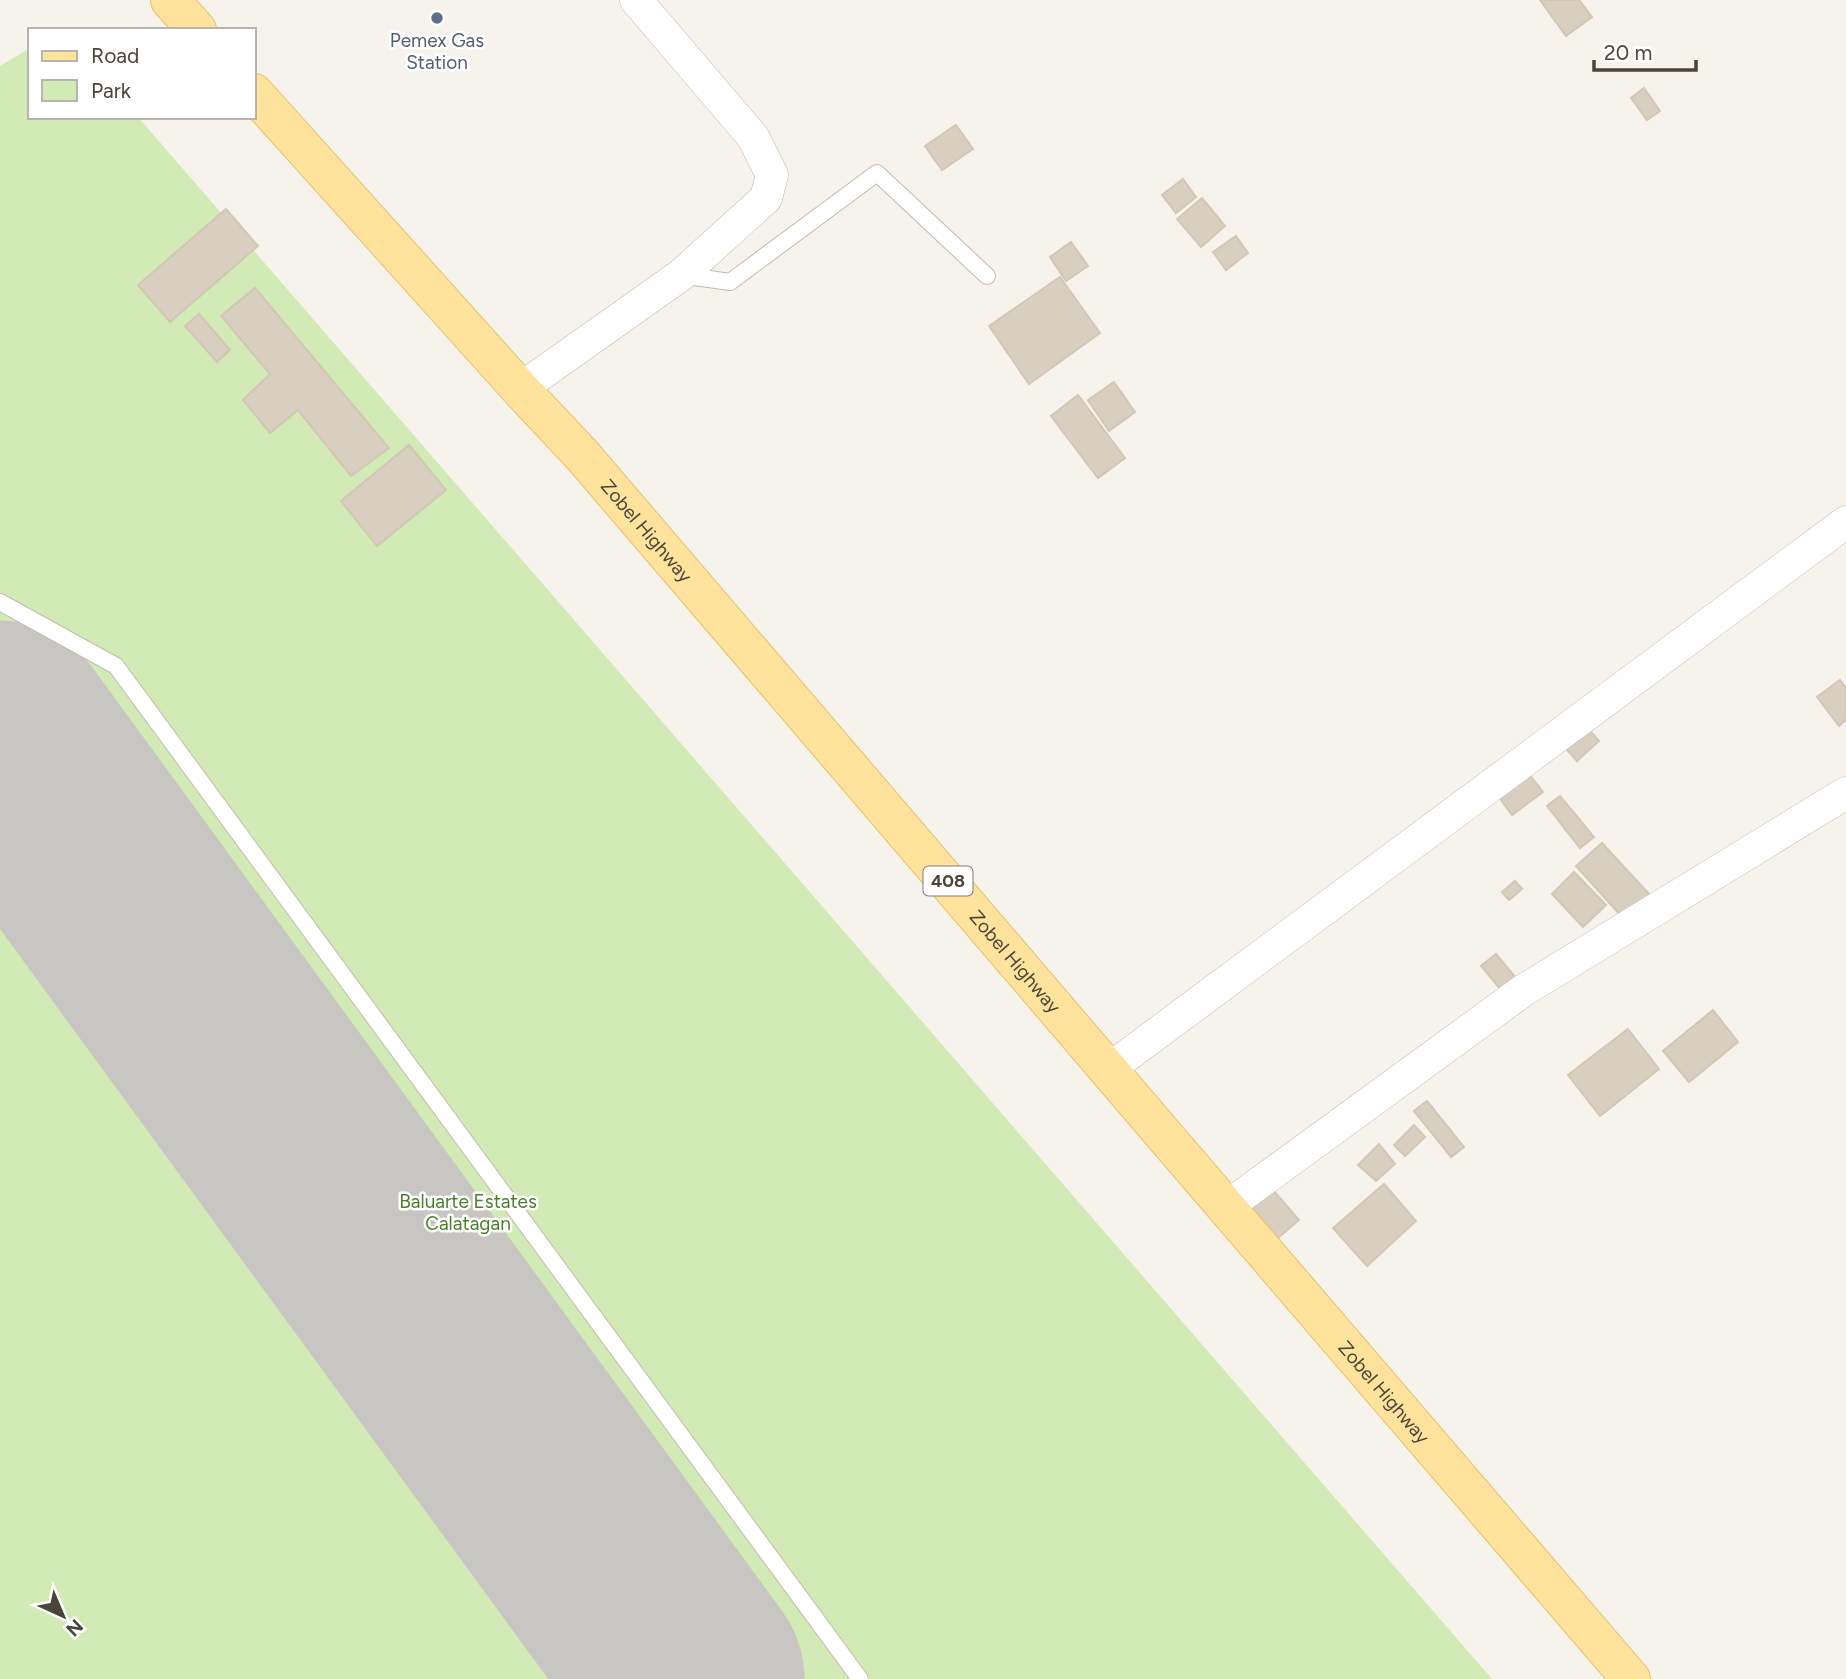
<svg xmlns="http://www.w3.org/2000/svg" width="1846" height="1679" viewBox="0 0 1846 1679" font-family="Figtree,sans-serif">
<style>
.green{fill:#d2eab5}
.lines{fill:none;stroke-linecap:round;stroke-linejoin:round}
.runway{stroke:#c8c6c3;stroke-width:229}
.building{fill:#d8cfc1;stroke:#d3c7b4;stroke-width:2}
.service-casing{stroke:#c2bbae;stroke-width:18}
.minor-casing{stroke:#c2bbae;stroke-width:33}
.primary-casing{stroke:#e6c16a;stroke-width:40}
.service{stroke:#fff;stroke-width:16}
.minor{stroke:#fff;stroke-width:32}
.primary{stroke:#ffe39c;stroke-width:38}
.service-dot{fill:#5c6f8a;stroke:#fff;stroke-width:2.5}
.labels{text-anchor:middle;stroke-width:5;stroke-linejoin:round;paint-order:stroke}
.shield{fill:#fff;stroke:#817c74;stroke-width:2}
.shield-label{font-size:18px;font-weight:bold;fill:#4b4439}
.service-label{font-size:19px;fill:#4e5e75;stroke:#fff}
.street-label{font-size:19px;fill:#4b4439;stroke:#fff}
.park-label{font-size:19px;fill:#4a7f2a;stroke:#fff}
</style>
<rect width="100%" height="100%" fill="#f6f3ec"/>
<path class="green" d="M 30,48 L 30,117 L 138,117 L 1492,1679 L 0,1679 L 0,66 Z"/>
<g class="lines">
<path class="runway" d="M 0,735 L 690,1679"/>
</g>
<g class="building">
<path d="M 1540,0 L 1579,0 L 1592,17 L 1566,36 Z"/>
<path d="M 1644,88 L 1660,111 L 1647,120 L 1631,98 Z"/>
<path d="M 956,125 L 973,149 L 942,170 L 925,146 Z"/>
<path d="M 1183,179 L 1196,197 L 1176,213 L 1162,195 Z"/>
<path d="M 1202,198 L 1225,226 L 1201,247 L 1177,219 Z"/>
<path d="M 226,209 L 258,246 L 170,322 L 138,285 Z"/>
<path d="M 1236,236 L 1248,253 L 1226,270 L 1213,252 Z"/>
<path d="M 1071,242 L 1088,266 L 1066,281 L 1050,257 Z"/>
<path d="M 1060,277 L 1100,333 L 1029,384 L 989,326 Z"/>
<path d="M 255,288 L 389,448 L 351,476 L 298,410 L 270,433 L 243,400 L 270,374 L 221,316 Z"/>
<path d="M 199,314 L 230,350 L 217,362 L 185,326 Z"/>
<path d="M 1114,382 L 1135,412 L 1109,431 L 1088,400 Z"/>
<path d="M 1078,395 L 1125,458 L 1098,478 L 1051,416 Z"/>
<path d="M 409,445 L 446,490 L 377,546 L 341,501 Z"/>
<path d="M 1840,680 L 1846,688 L 1846,720 L 1839,726 L 1817,697 Z"/>
<path d="M 1585,725 L 1599,741 L 1577,761 L 1563,745 Z"/>
<path d="M 1525,769 L 1543,792 L 1512,815 L 1495,792 Z"/>
<path d="M 1560,796 L 1594,837 L 1580,848 L 1547,806 Z"/>
<path d="M 1602,843 L 1650,895 L 1624,919 L 1576,866 Z"/>
<path d="M 1574,872 L 1606,905 L 1583,927 L 1552,894 Z"/>
<path d="M 1515,881 L 1522,889 L 1509,900 L 1502,892 Z"/>
<path d="M 1496,954 L 1517,979 L 1502,991 L 1481,966 Z"/>
<path d="M 1713,1010 L 1738,1042 L 1689,1082 L 1663,1051 Z"/>
<path d="M 1628,1029 L 1659,1069 L 1600,1116 L 1568,1075 Z"/>
<path d="M 1427,1101 L 1464,1147 L 1451,1157 L 1414,1111 Z"/>
<path d="M 1414,1125 L 1425,1137 L 1405,1156 L 1394,1145 Z"/>
<path d="M 1379,1144 L 1395,1164 L 1376,1181 L 1358,1165 Z"/>
<path d="M 1266,1182 L 1299,1220 L 1271,1244 L 1238,1207 Z"/>
<path d="M 1384,1184 L 1416,1221 L 1367,1266 L 1333,1228 Z"/>
</g>
<g class="lines">
<defs>
<g id="service">
<path d="M 681,275 L 730,282 L 877,173 L 987,276"/>
<path d="M 0,602 L 116,666 L 860,1679"/>
</g>
<g id="minor">
<path d="M 520,389 L 681,275 L 766,198 L 772,175 L 753,137 L 636,0"/>
<path d="M 1109,1069 L 1846,522"/>
<path d="M 1225,1208 L 1524,990 L 1846,793"/>
</g>
<g id="primary">
<path d="M 170,0 L 197,30"/>
<path id="s1" d="M 254,93 L 520,389 L 582,455 C 932,863 1280,1272 1631,1679"/>
</g>
</defs>
<use href="#service" class="service-casing"/>
<use href="#minor" class="minor-casing"/>
<use href="#primary" class="primary-casing"/>
<use href="#service" class="service"/>
<use href="#minor" class="minor"/>
<use href="#primary" class="primary"/>
</g>
<circle class="service-dot" cx="437" cy="18" r="7"/>
<g class="labels">
<rect class="shield" x="923.5" y="866.5" width="49" height="29" rx="5"/>
<g class="shield-label">
<text x="948" y="887">408</text>
</g>
<g class="service-label">
<text x="437" y="47">Pemex Gas<tspan x="437" dy="22">Station</tspan></text>
</g>
<g class="street-label">
<text dy="7" stroke="none"><textPath href="#s1" startOffset="588">Zobel Highway</textPath></text>
<text dy="7" stroke="none"><textPath href="#s1" startOffset="1155">Zobel Highway</textPath></text>
<text dy="7" stroke="none"><textPath href="#s1" startOffset="1722">Zobel Highway</textPath></text>
</g>
<g class="park-label">
<text x="468" y="1208">Baluarte Estates<tspan x="468" dy="22">Calatagan</tspan></text>
</g>
</g>
<rect x="28" y="28" width="228" height="91" fill="#ffffff" stroke="#b7b4b0" stroke-width="2"/>
<rect x="42" y="51" width="35" height="10" fill="#ffe39c" stroke="#b7b4b0" stroke-width="2"/>
<text x="91" y="63" font-size="21" fill="#4b4439">Road</text>
<rect x="42" y="80" width="35" height="21" fill="#d2eab5" stroke="#b7b4b0" stroke-width="2"/>
<text x="91" y="98" font-size="21" fill="#4b4439">Park</text>
<g transform="translate(63 1616) rotate(136)" stroke="#ffffff" stroke-width="5" paint-order="stroke">
<path d="M0-5L12 26L0 18L-12 26Z" fill="#4b4439"/>
<text y="-10" font-size="19" font-weight="bold" text-anchor="middle" fill="#4b4439">N</text>
</g>
<path d="M1594 60v10h102v-10" fill="none" stroke="#4b4439" stroke-width="3.5"/>
<text x="1604" y="60" font-size="21" fill="#4b4439" stroke="#ffffff" stroke-width="5" paint-order="stroke">20 m</text>
</svg>
